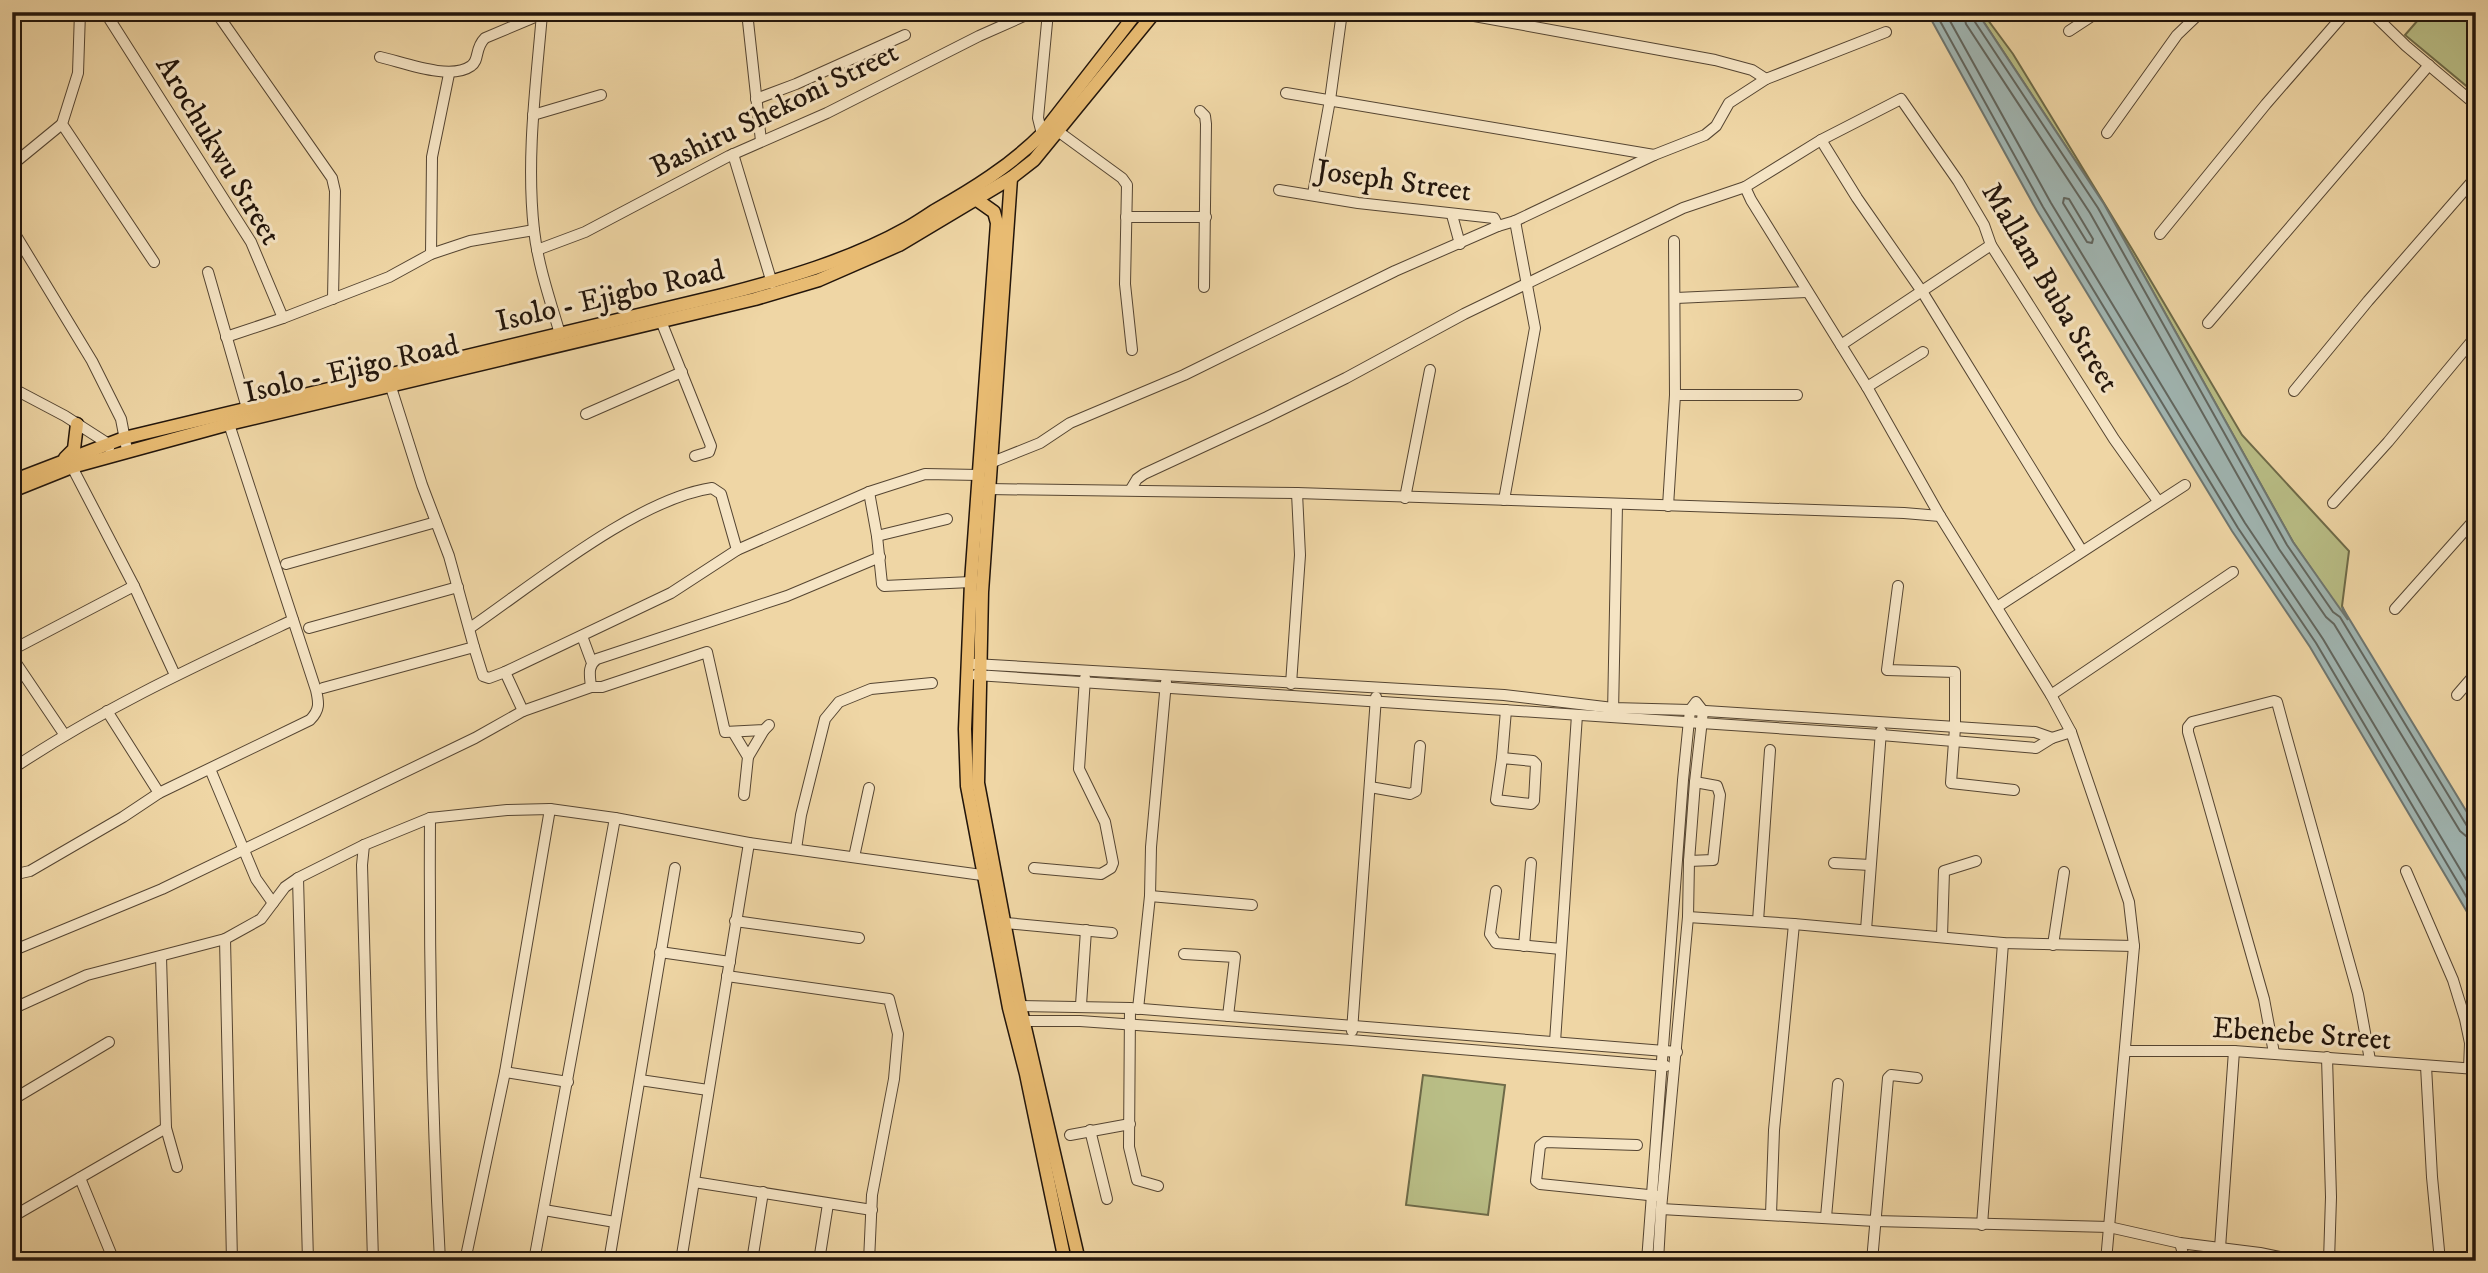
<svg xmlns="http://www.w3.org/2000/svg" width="2488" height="1273" viewBox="0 0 2488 1273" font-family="'IM FELL DW Pica',serif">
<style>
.green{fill:#b9be86;stroke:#6e6a48;stroke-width:2}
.water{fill:#a0b6b3;stroke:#6e7670;stroke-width:2}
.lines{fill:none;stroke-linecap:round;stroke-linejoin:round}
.shore{stroke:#61665f;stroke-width:2}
.minor-casing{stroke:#554532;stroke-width:12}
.major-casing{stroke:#22150b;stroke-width:15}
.minor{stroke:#f5e4c4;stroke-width:10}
.major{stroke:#e8bb72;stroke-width:12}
.labels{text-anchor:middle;stroke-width:6;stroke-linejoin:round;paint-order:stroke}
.street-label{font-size:30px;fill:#22150b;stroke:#f5e4c4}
</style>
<rect width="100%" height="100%" fill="#efd6a5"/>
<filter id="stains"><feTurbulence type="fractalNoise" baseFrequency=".00286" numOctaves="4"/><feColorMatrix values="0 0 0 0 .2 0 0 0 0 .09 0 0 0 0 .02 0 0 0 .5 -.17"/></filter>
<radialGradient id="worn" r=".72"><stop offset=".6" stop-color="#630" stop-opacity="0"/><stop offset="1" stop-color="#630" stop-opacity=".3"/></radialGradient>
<g class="green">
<path d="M 1977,12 L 1982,12 L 2013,54 L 2132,249 L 2242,435 L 2349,551 L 2342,606 L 2351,626 L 2293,542 L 2104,204 Z"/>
<path d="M 2425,12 L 2476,12 L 2476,94 L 2405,35 Z"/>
<path d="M 1423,1075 L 1505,1085 L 1488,1215 L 1406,1205 Z"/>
</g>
<path class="water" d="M 1927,12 L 1977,12 L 2104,204 L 2293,542 L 2348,620 L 2342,607 L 2476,827 L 2476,927 L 2310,647 L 2232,531 L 2037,211 Z"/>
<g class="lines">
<g class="shore">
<path d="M 1935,12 L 2043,207 L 2238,528 L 2316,643 L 2476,913"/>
<path d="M 1945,12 L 2051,203 L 2245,523 L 2323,639 L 2476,896"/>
<path d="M 1963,12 L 1966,24 L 2090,213 L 2279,549 L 2326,617 L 2334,624 L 2460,831 L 2466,836 L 2476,838"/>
<path d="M 1972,12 L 1973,19 L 2098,208 L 2287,545 L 2333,612 L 2340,617 L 2467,826 L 2476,829"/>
<path d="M 2064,198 L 2069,199 L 2093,239 L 2092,243 L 2087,242 L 2063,203 Z"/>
</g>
<defs>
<g id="minor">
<path d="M 80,12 L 78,73 L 62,124 L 154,262"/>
<path d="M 105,12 L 251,242 L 283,318"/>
<path d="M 216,12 L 332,178 L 335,191 L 333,299"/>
<path d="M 747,12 L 761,141"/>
<path d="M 1452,12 L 1715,60 L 1752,70 L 1766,79"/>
<path d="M 2371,12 L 2406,46 L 2476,105"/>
<path d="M 542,14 C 536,85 526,158 534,230 C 538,265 550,300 560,334"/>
<path d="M 2069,31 L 2098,12"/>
<path d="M 380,57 C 403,62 450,81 471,66 C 480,60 474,49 485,38 L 547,12"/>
<path d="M 1286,93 L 1654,155"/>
<path d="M 756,99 L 796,84 L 905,35"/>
<path d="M 1200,111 L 1205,116 L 1206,124 L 1204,287"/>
<path d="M 533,115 L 601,95"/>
<path d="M 1059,132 L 1122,178 L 1127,185 L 1125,284 L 1132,350"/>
<path d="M 2107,133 L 2177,35 L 2201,12"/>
<path d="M 1042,134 L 1038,118 L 1048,12"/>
<path d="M 1821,140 L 1857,198 L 1923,293 L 2082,551"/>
<path d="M 733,154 L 772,283"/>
<path d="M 12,165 L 62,124"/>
<path d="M 1745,187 L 1751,200 L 1867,387 L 1940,516 L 2051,695 L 2071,732 L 2129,902 L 2134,946 L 2106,1261"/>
<path d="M 1279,190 L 1358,203 L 1494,218 L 1498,226"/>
<path d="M 1313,194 L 1330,100 L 1342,12"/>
<path d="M 1452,215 L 1460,244"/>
<path d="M 1126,217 L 1206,217"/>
<path d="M 12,229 L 92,361 L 121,419 L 127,450"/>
<path d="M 2160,234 L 2266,104 L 2346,12"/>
<path d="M 537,250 L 585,232 L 729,156 L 827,113 L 979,36 L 1033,12"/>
<path d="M 431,254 L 432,157 L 449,74"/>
<path d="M 208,272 L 247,408"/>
<path d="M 1676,298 L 1807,292"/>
<path d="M 661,321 L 711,446 L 709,452 L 695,456"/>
<path d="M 2208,323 L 2429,65"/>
<path d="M 226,337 L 283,318 L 389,277 L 431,254 L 470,241 L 534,230"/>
<path d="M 1841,345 L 1991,245"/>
<path d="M 1867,387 L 1923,352"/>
<path d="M 12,388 L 65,416 L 107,443 L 109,448"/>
<path d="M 2294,391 L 2368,301 L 2476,177"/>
<path d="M 1675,395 L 1797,395"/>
<path d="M 586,414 L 682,372"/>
<path d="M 990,463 L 1040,443 L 1070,423 L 1184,375 L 1395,271 L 1498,226 L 1515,221 L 1654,155 L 1705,135 L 1716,126 L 1729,103 L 1766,79 L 1886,32"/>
<path d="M 72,467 L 134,586"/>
<path d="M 988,489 L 1297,493 L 1904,513 L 1940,516"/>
<path d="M 1131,489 L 1137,479 L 1144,474 L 1267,417 L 1346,378 L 1464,314 L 1683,208 L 1745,187 L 1821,140 L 1901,99 L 1958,181 L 1984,225 L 1991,245 L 2114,439 L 2158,501"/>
<path d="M 869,492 L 877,536 L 882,584 L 884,586 L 971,582"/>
<path d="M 1405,498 L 1430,370"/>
<path d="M 1504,500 L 1535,328 L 1515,221"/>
<path d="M 2333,503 L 2388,442 L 2476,336"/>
<path d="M 1668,506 L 1675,395 L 1674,241"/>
<path d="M 877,536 L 947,519"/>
<path d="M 286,564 L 436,522"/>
<path d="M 1898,586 L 1887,670 L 1955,672 L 1955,728 L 1951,783 L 2014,790"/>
<path d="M 1997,607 L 2185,485"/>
<path d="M 2395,609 L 2476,518"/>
<path d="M 309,628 L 458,587"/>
<path d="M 470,628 C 534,584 637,499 712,488 L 721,494 L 737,550"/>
<path d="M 582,636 L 592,663"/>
<path d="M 474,647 L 483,676 L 489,678 L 505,672 L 523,711"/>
<path d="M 12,650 L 134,586 L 175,675"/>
<path d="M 12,657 L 64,734"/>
<path d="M 974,664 L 1504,695 L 1613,708 L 1690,710 L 2035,732 L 2052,738"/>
<path d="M 505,672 L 671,593 L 737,550 L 869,492 L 925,474 L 979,475"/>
<path d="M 976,675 L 1881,735 L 2036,748 L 2052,738 L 2071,732"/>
<path d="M 1291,684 L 1300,555 L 1297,493"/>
<path d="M 591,687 C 590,676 587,666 597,659 L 787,596 L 880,557"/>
<path d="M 323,688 L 474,647 L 449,556 L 422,485 L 390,384"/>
<path d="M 2051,695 L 2233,572"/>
<path d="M 2457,695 L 2476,673"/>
<path d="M 107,711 L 159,793"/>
<path d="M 1613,714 L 1617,504"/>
<path d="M 733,732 L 748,757 L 744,795"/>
<path d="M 748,757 L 764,730"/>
<path d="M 1502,758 L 1533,761 L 1536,764 L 1534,801 L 1531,804 L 1496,800 Z"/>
<path d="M 1502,758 L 1506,710"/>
<path d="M 12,769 C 101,709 197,665 293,620"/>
<path d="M 210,769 L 256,879 L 273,903"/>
<path d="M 1370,787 L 1410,794 L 1416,791 L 1420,746"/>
<path d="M 430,818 C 429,966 432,1113 440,1261"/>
<path d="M 364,845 L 362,865 L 373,1261"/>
<path d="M 796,849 L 801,815 L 825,719 L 839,702 L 871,689 L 932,683"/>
<path d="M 854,857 L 869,788"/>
<path d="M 1689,861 L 1713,860 L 1720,795 L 1717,786 L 1695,782"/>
<path d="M 1834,863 L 1870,865"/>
<path d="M 1034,868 L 1101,874 L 1111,868 L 1113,863 L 1105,822 L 1079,769 L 1085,678"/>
<path d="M 2406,871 L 2453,980 L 2465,1019 L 2470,1043 L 2469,1069"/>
<path d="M 12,875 L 30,871 L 123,817 L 159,793 L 310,720 C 320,710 319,703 316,690 L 229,424"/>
<path d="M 298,878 L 308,1261"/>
<path d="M 1496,891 L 1490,934 L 1496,943 L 1561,949"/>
<path d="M 1150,896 L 1252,905"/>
<path d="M 1688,917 L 1794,924 L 2003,943 L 2134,946"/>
<path d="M 735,921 L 859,938"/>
<path d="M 1758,921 L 1770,750"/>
<path d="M 1006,923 L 1112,933"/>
<path d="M 1866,930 L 1881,731"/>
<path d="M 1942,936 L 1944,871 L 1976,861"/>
<path d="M 225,939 L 232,1261"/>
<path d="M 2053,945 L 2064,872"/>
<path d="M 1524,946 L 1531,863"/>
<path d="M 12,951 L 162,889 L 475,738 L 523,711 L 591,687 L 602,687 L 707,652 L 725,732 L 764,730 L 769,725"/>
<path d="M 660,952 L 730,962"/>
<path d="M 1184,954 L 1235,957 L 1228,1016"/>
<path d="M 161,957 L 166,1128 L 177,1167"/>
<path d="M 727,976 L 889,999 L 898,1034 L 894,1079 L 872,1195 L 869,1261"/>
<path d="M 1081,1005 L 1086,930"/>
<path d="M 1020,1006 L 1130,1008 L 1677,1052"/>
<path d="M 1130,1008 L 1129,1147 L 1137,1180 L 1158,1186"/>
<path d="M 12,1009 L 87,975 L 225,939 L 261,919 L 285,887 L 298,878 L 364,845 L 430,818 L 507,810 L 550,809 L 615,818 L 749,843 L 989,876"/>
<path d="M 1138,1009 L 1150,896 L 1151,847 L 1166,682"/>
<path d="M 1025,1021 L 1080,1021 L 1351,1040 L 1666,1066"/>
<path d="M 1352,1031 L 1376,697"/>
<path d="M 1555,1042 L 1577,715"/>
<path d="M 2126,1051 L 2234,1051 L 2476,1069"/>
<path d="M 2274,1053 L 2264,999 L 2188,732 L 2188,727 L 2192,722 L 2274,701 L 2277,702 L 2284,728 L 2358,994 L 2370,1060"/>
<path d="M 2327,1057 L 2331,1197 L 2329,1261"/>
<path d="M 2426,1066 L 2432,1177 L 2440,1261"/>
<path d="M 505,1072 L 568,1082"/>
<path d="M 640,1080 L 708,1090"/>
<path d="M 12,1100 L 109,1042"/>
<path d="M 1090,1130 L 1107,1199"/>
<path d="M 1070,1135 L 1130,1124"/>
<path d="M 1637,1145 L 1545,1142 L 1540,1146 L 1536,1181 L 1540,1184 L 1658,1196"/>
<path d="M 80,1178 L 114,1261"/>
<path d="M 694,1182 L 872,1210"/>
<path d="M 1661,1209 L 1875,1221 L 2109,1227 L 2180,1243 L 2260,1253 L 2299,1261"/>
<path d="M 544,1210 L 615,1222"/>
<path d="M 1771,1214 L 1774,1130 L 1794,924"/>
<path d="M 12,1217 L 166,1128"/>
<path d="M 1826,1217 L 1838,1084"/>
<path d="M 1982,1225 L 2003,943"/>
<path d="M 2180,1243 L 2185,1261"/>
<path d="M 2220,1248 L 2234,1051"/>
<path d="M 465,1261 L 505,1072 L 550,809"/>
<path d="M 534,1261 L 615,818"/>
<path d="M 609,1261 L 675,868"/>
<path d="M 681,1261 L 749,843"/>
<path d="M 752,1261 L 763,1192"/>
<path d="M 819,1261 L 828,1204"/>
<path d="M 1647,1261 L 1683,780 L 1690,710 L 1696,702 L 1703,711 L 1695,782 L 1689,861 L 1688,917 L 1661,1209 L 1658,1261"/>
<path d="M 1872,1261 L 1888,1078 L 1891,1075 L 1917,1078"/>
</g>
<g id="major">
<path d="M 1011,178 L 982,592 L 978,783 L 1020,1006 L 1079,1261"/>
<path d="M 977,200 L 994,212 L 997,223 L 971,582 L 965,729 L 967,786 L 1009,1008 L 1026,1074 L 1065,1261"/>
<path d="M 65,458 L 74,449 L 77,424"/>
<path d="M 12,481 L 124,438 L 722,295 C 784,279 850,260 907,228 C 916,223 925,217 934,211 C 973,189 1010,166 1042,134 L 1137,12"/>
<path d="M 12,491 L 72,467 L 229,424 L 755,299 L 819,280 L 899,245 L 1011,178 L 1034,160 L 1155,12"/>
</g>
</defs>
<use href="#minor" class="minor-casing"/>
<use href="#major" class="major-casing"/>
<use href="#minor" class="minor"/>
<use href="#major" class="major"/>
</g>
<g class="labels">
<g class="street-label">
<text transform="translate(774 109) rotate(-26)" y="10">Bashiru Shekoni Street</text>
<text transform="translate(219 150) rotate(59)" y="10">Arochukwu Street</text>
<text transform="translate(1394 180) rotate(8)" y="10">Joseph Street</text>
<text transform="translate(2051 287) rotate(59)" y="10">Mallam Buba Street</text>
<text transform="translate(610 295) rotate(-13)" y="10">Isolo - Ejigbo Road</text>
<text transform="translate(351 368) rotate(-13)" y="10">Isolo - Ejigo Road</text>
<text transform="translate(2302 1033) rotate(4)" y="10">Ebenebe Street</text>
</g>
</g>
<rect width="2488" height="1273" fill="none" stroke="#efd6a5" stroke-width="42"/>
<rect x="14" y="14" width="2460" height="1245" fill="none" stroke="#22150b" stroke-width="3.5"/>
<rect x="21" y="21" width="2446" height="1231" fill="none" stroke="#22150b" stroke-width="2"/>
<rect width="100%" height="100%" filter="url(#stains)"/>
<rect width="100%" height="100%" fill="url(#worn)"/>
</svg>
